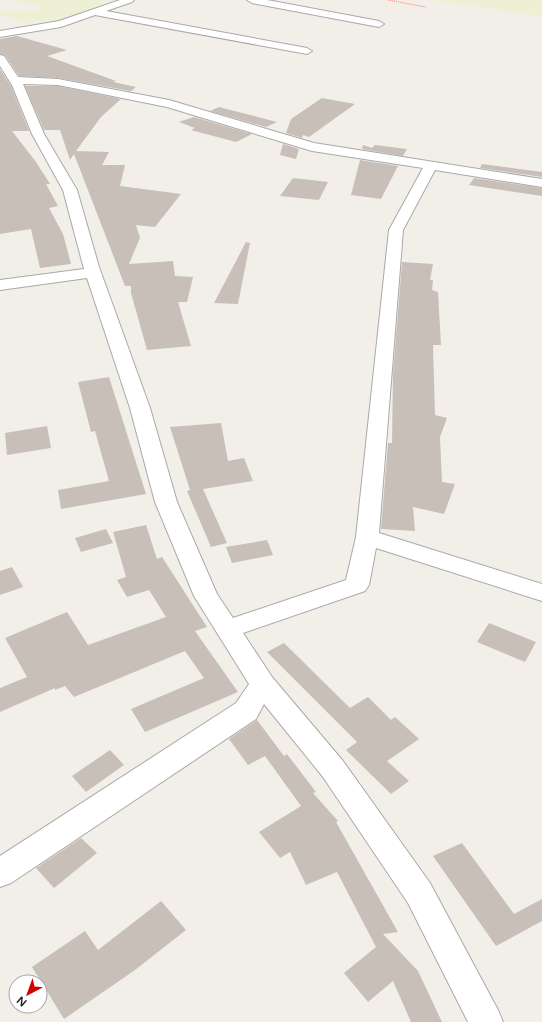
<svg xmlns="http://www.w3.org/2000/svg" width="542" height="1022" viewBox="0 0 542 1022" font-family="'Varela Round',sans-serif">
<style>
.farmland{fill:#eef0d5}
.building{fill:#c7bfb8}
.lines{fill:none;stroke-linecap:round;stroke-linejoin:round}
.minor-casing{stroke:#a9a9a9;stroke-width:2}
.path{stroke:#fa8072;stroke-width:1;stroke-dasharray:1 1;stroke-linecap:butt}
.minor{fill:#fff;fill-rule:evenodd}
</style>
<rect width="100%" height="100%" fill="#f2efe9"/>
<g class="farmland">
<path d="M 14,0 L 103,0 L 98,2 L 107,4 L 61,24 L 45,20 L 28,23 L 17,23 L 19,19 L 10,19 L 12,16 L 1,16 L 2,10 L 36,11 L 40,7 Z"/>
<path d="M 431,0 L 542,0 L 542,17 Z"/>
</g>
<g class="building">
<path d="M 17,36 L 67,50 L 47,56 L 116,81 L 113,82 L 136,87 L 131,91 L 58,78 L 19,76 L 5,55 L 0,54 L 0,39 Z"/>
<path d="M 0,69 L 11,86 L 29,131 L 12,131 L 36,162 L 50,184 L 46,184 L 58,206 L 49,208 L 63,234 L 71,264 L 40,268 L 31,229 L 0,234 Z"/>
<path d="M 25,86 L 58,86 L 121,99 L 101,117 L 76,151 L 109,152 L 102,165 L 125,165 L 120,186 L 181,194 L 155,227 L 136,225 L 140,238 L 129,264 L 173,261 L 175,276 L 193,277 L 187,302 L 178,302 L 191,346 L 147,350 L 131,293 L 131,286 L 125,286 L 74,154 L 70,160 L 60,130 L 44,130 Z"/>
<path d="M 322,98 L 355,104 L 309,137 L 303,135 L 302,138 L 286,133 L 291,119 Z"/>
<path d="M 219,107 L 277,122 L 266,127 L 210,111 Z"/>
<path d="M 194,117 L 252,134 L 236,142 L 191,130 L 195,128 L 179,122 Z"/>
<path d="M 283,144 L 299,149 L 296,159 L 280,155 Z"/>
<path d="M 363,145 L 372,148 L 375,145 L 407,149 L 403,156 L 362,149 Z"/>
<path d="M 360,160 L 398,166 L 381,199 L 351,195 Z"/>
<path d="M 482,164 L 542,172 L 542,177 L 480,168 Z"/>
<path d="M 293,178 L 328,182 L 319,200 L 280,196 Z"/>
<path d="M 474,178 L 542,188 L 542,196 L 469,185 Z"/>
<path d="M 246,242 L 250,243 L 238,304 L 214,303 Z"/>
<path d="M 402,262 L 433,264 L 430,280 L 433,280 L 432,290 L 438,292 L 441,345 L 433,345 L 435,415 L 447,418 L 440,437 L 442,482 L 455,484 L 444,514 L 413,507 L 415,531 L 381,529 L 388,443 L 392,443 L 393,374 Z"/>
<path d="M 109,377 L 146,494 L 61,509 L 58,490 L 109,481 L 95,431 L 91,432 L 78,382 Z"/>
<path d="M 221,423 L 228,461 L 244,458 L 253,481 L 203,489 L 227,543 L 211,547 L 187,491 L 190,490 L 170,427 Z"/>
<path d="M 47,426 L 51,448 L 7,455 L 5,433 Z"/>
<path d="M 146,525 L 157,559 L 162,557 L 207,627 L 195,631 L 238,692 L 145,732 L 131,709 L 204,678 L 185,651 L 74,697 L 65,686 L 55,690 L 55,688 L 0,712 L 0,688 L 27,677 L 5,638 L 67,612 L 88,645 L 166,617 L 149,590 L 127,597 L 117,580 L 126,577 L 113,532 Z"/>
<path d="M 106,529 L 113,543 L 81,552 L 75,538 Z"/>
<path d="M 267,540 L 273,555 L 232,563 L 226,547 Z"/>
<path d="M 12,567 L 23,587 L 0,595 L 0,571 Z"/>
<path d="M 489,623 L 536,642 L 525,662 L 477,642 Z"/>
<path d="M 284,643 L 350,708 L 368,697 L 391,720 L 395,717 L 419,739 L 387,761 L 409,781 L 391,794 L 346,750 L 357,742 L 267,652 Z"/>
<path d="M 257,720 L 284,756 L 287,754 L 316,792 L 313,793 L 338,821 L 336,822 L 398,932 L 383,934 L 418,971 L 442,1022 L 411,1022 L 393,981 L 368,1002 L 344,973 L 376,947 L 337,872 L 306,885 L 290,852 L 280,858 L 259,832 L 301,806 L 265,756 L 248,765 L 229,739 Z"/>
<path d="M 110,750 L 124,765 L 86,792 L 72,776 Z"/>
<path d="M 81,838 L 97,853 L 54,888 L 36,868 Z"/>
<path d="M 462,843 L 514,914 L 542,899 L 542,921 L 496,946 L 433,856 Z"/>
<path d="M 161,901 L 186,930 L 135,970 L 64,1019 L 32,967 L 85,931 L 98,950 Z"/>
</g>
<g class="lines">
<defs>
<g id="minor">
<path d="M 120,0 L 134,0 L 132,2 L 106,11 L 307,48 L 312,51 L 307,54 L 95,15 L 61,27 L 0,37 L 0,31 L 59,21 Z"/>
<path d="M 247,0 L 267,0 L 379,21 L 384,24 L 379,27 L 252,3 Z"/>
<path d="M 0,55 L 4,56 L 18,77 L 58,79 L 169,100 L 314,143 L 542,179 L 542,187 L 435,170 L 403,230 L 379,533 L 542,584 L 542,601 L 376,548 L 369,585 L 365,591 L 243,633 L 272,677 L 343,761 L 430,883 L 498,1010 L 503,1022 L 468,1022 L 408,903 L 323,777 L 264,704 L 256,719 L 11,883 L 0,887 L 0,856 L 236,703 L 249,684 L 194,596 L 155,502 L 130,408 L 87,278 L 0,290 L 0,280 L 84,269 L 63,190 L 32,134 L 12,85 L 0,66 ZM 23,84 L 58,85 L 167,107 L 312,151 L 423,168 L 389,230 L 356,537 L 346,580 L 233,618 L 217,594 L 177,502 L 150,408 L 99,267 L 77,190 L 44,134 Z"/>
</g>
</defs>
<use href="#minor" class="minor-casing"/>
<path class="path" d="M 388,0 L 426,7"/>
<use href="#minor" class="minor"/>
</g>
<g transform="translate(28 994) rotate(221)"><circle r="19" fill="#ffffff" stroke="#a7a7a7"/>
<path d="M0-3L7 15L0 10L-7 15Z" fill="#d40000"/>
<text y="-6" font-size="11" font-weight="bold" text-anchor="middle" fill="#222222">N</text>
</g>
</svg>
